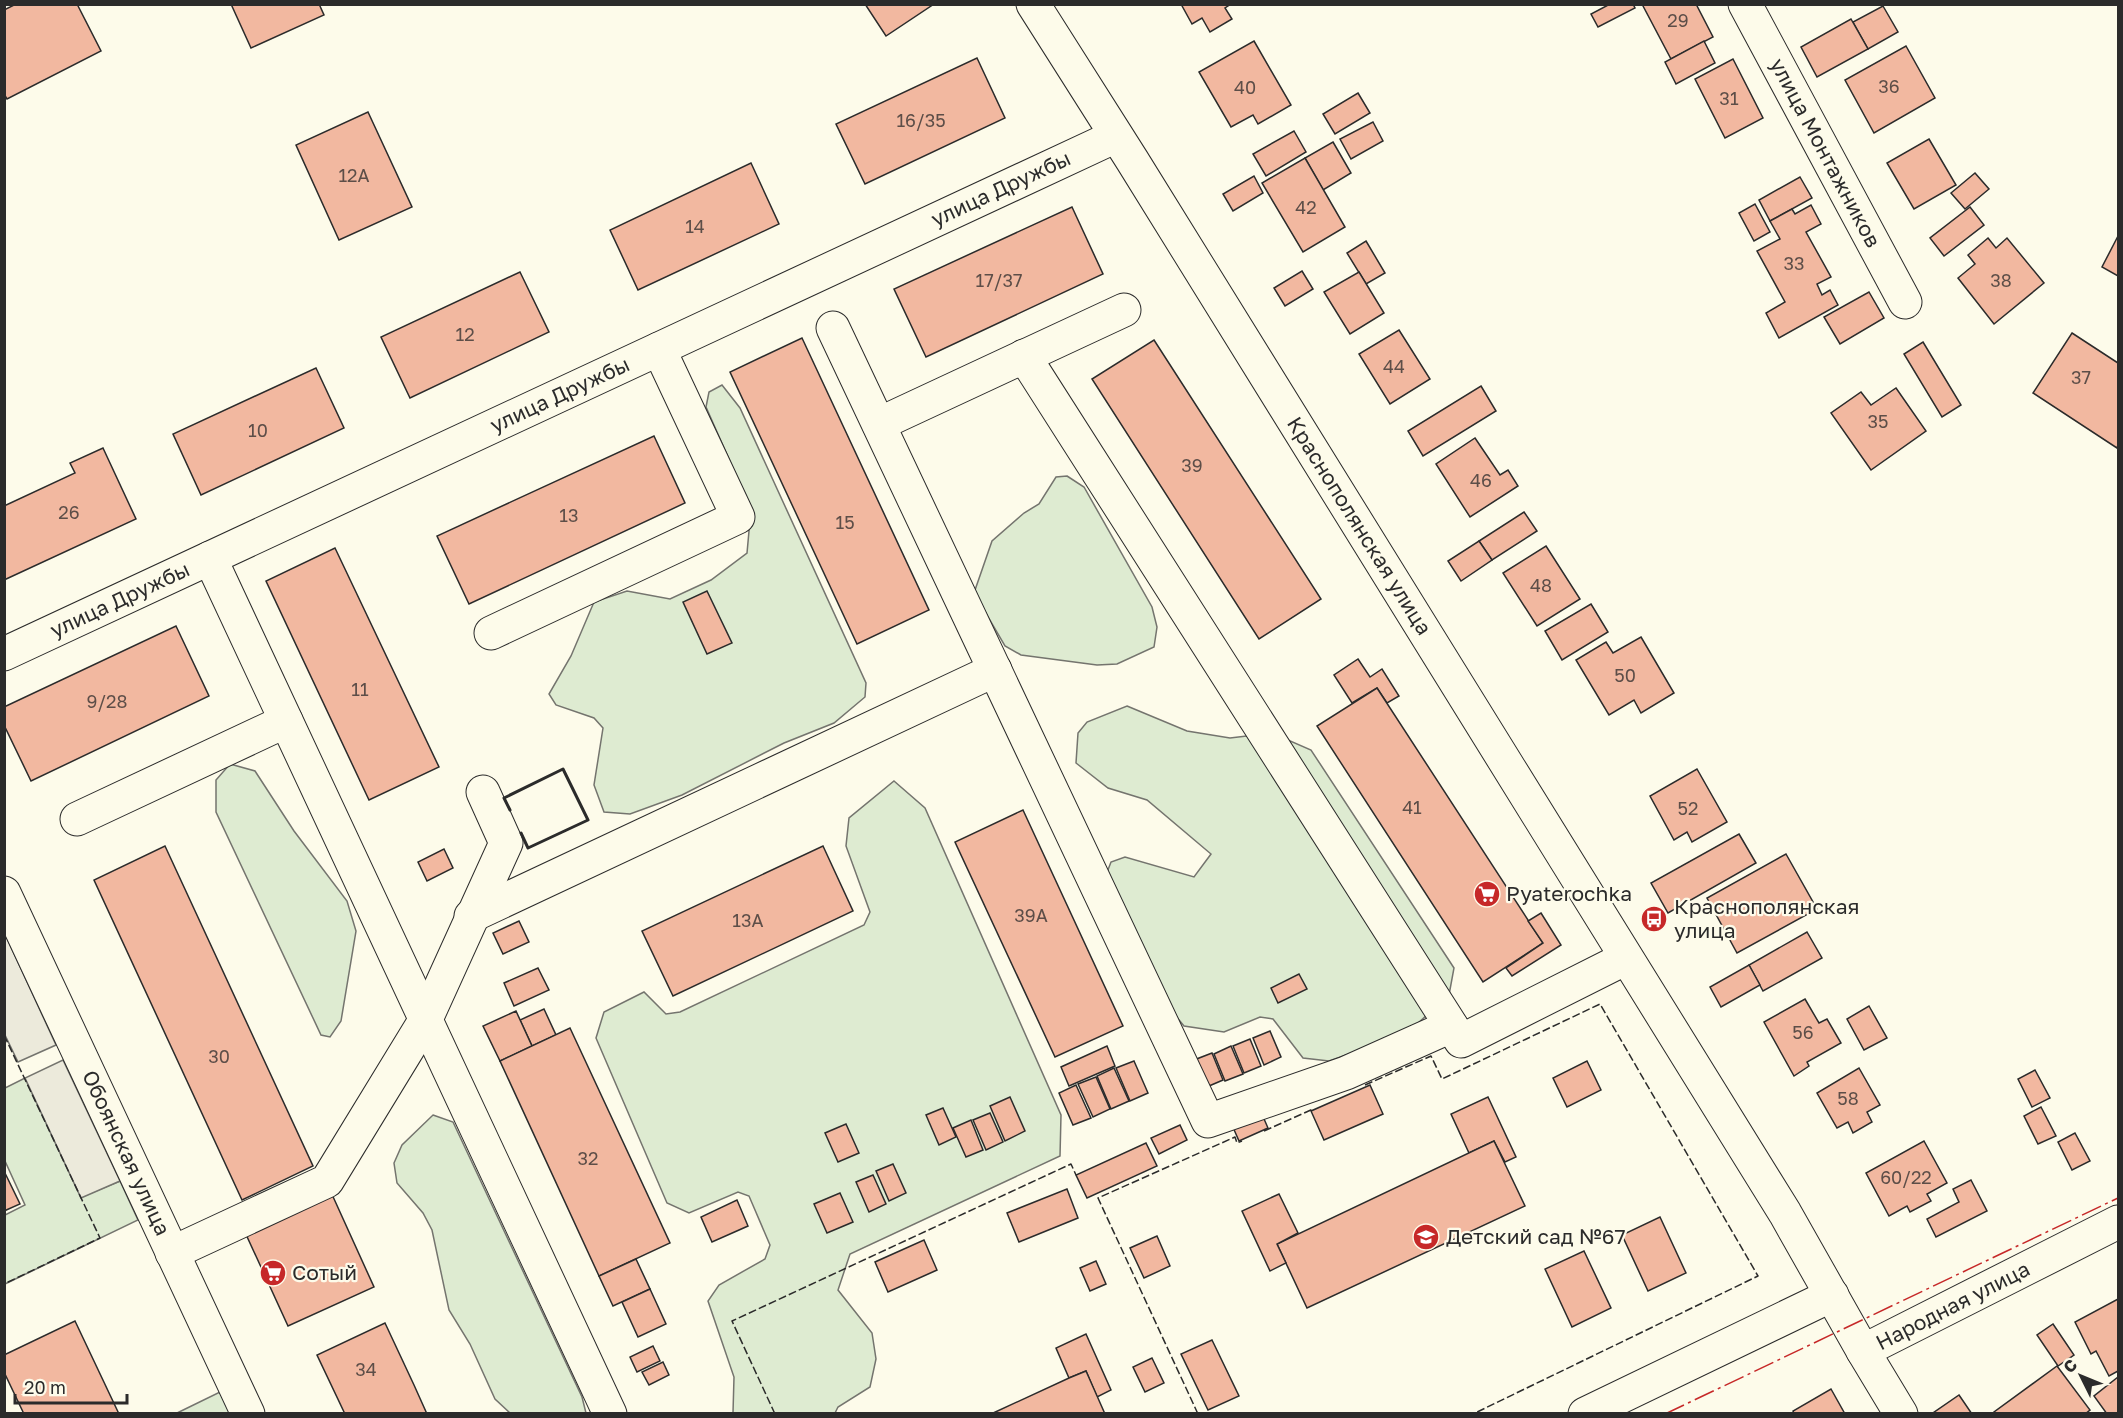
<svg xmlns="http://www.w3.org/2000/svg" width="2123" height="1418" viewBox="0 0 2123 1418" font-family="'Golos Text',sans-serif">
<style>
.green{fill:#deebd1;stroke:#74746e;stroke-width:1.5}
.parking{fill:#eceadb;stroke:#74746e;stroke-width:1.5}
.building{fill:#f2b8a0;stroke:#2b2b2b;stroke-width:1.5}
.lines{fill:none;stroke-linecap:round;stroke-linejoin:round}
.minor-casing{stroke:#2b2b2b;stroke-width:35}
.minor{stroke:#fdfbea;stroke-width:33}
.fence{stroke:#2b2b2b;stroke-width:1.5;stroke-dasharray:8 3;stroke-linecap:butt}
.wall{stroke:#2b2b2b;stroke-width:3}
.power{stroke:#c62828;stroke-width:1.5;stroke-dasharray:21 4.5 3 4.5;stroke-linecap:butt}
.labels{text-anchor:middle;stroke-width:4.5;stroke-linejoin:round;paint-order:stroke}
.number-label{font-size:18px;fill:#5d4e48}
.street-label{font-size:21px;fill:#2b2b2b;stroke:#fdfbea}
.poi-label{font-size:21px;fill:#2b2b2b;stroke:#fdfbea;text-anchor:start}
</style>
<rect width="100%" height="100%" fill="#fdfbea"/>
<g class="green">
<path d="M 722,385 L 740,408 L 866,683 L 865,697 L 834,723 L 784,743 L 682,795 L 630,814 L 604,812 L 594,785 L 603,728 L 594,718 L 556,705 L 549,694 L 571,656 L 594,602 L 627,591 L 670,599 L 711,580 L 747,553 L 751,509 L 706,407 L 709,392 Z"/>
<path d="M 1067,476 L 1084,487 L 1152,607 L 1157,627 L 1154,647 L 1117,664 L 1097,665 L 1021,655 L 1005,646 L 974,593 L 992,541 L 1024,513 L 1039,504 L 1056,477 Z"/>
<path d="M 1127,706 L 1187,731 L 1230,738 L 1272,733 L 1311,750 L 1454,968 L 1449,995 L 1406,1034 L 1329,1061 L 1303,1058 L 1273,1019 L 1260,1017 L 1224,1032 L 1184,1026 L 1166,1004 L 1106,875 L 1111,862 L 1125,857 L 1194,877 L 1211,854 L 1147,800 L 1108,788 L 1076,763 L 1078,733 L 1087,722 Z"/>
<path d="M 230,764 L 255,771 L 294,831 L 347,901 L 356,931 L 341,1021 L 330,1037 L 321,1035 L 216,812 L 216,780 Z"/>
<path d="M 894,781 L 925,808 L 1061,1115 L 1060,1156 L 850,1254 L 838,1290 L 872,1333 L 876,1359 L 870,1387 L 838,1407 L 835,1413 L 733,1413 L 734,1377 L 708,1301 L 719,1285 L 765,1259 L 770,1245 L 749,1196 L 738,1192 L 689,1213 L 667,1203 L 596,1038 L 604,1012 L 644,992 L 666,1014 L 680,1012 L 864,925 L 870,912 L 846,846 L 849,818 Z"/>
<path d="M 25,1078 L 81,1197 L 120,1181 L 138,1220 L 5,1284 L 5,1215 L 25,1205 L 5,1161 L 5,1088 Z"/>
<path d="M 433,1115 L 453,1122 L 582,1397 L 586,1413 L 510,1413 L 495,1399 L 470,1344 L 449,1310 L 432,1230 L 423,1213 L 397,1183 L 394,1163 L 402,1145 Z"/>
<path d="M 222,1391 L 232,1414 L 175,1414 Z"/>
</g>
<g class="parking">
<path d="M 5,934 L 56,1045 L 18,1062 L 5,1035 Z"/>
<path d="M 63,1060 L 120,1181 L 81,1198 L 25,1078 Z"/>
</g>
<g class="building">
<path d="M 16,4 L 77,4 L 101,51 L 7,99 L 4,94 L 4,10 Z"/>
<path d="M 231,4 L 319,4 L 324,15 L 251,48 Z"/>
<path d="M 865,4 L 934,4 L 886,36 Z"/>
<path d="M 1181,4 L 1231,4 L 1225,8 L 1232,19 L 1210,32 L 1202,18 L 1192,24 Z"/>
<path d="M 1610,4 L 1633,4 L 1635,8 L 1598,27 L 1591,14 Z"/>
<path d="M 1642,4 L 1696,4 L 1713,37 L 1671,59 Z"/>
<path d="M 1883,6 L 1898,32 L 1868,49 L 1853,22 Z"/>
<path d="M 1851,19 L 1868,49 L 1817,77 L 1801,47 Z"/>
<path d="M 1254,41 L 1291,105 L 1258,124 L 1253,115 L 1231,127 L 1199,72 Z"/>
<path d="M 1704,41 L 1715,63 L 1676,84 L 1665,62 Z"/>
<path d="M 1906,46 L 1935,98 L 1874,133 L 1845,80 Z"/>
<path d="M 977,58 L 1005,118 L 865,184 L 836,124 Z"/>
<path d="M 1733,59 L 1763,118 L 1725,138 L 1695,79 Z"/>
<path d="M 1358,93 L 1370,113 L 1335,134 L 1323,114 Z"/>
<path d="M 368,112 L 412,207 L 339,240 L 296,145 Z"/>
<path d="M 1373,122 L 1383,141 L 1351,159 L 1340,139 Z"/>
<path d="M 1294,131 L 1306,152 L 1266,176 L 1253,154 Z"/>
<path d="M 1929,139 L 1956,185 L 1914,209 L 1887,163 Z"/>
<path d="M 1333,142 L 1351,173 L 1323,190 L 1305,158 Z"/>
<path d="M 1305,158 L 1345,227 L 1303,252 L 1262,183 Z"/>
<path d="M 751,163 L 779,224 L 638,290 L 610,230 Z"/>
<path d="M 1975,173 L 1989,189 L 1965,209 L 1951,193 Z"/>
<path d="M 1254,176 L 1263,193 L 1233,211 L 1223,194 Z"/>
<path d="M 1800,177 L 1812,198 L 1770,221 L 1759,200 Z"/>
<path d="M 1755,204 L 1770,232 L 1754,241 L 1739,213 Z"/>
<path d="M 1811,205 L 1821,224 L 1806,232 L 1831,277 L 1817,284 L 1822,295 L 1830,290 L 1838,305 L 1779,338 L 1766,313 L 1785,302 L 1757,251 L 1780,239 L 1770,221 L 1792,209 L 1795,214 Z"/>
<path d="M 1072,207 L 1103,274 L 926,357 L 894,289 Z"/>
<path d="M 1970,207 L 1984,225 L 1944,256 L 1930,238 Z"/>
<path d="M 2118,236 L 2118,276 L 2102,267 Z"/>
<path d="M 1988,238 L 1996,248 L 2007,238 L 2044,283 L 1994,324 L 1958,278 L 1975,264 L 1968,255 Z"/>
<path d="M 1366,241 L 1385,273 L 1366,284 L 1347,253 Z"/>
<path d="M 1302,271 L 1313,289 L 1285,306 L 1274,288 Z"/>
<path d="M 520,272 L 549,332 L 410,398 L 381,337 Z"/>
<path d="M 1359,272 L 1384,313 L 1350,334 L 1324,292 Z"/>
<path d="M 1869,292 L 1884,318 L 1840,344 L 1824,317 Z"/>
<path d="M 1399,330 L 1430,379 L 1390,404 L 1359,354 Z"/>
<path d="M 2072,333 L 2118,363 L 2118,445 L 2117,448 L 2033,393 Z"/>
<path d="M 802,338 L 929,610 L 857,644 L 730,372 Z"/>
<path d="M 1154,340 L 1321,599 L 1259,639 L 1092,379 Z"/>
<path d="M 1923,342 L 1961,405 L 1942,417 L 1904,354 Z"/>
<path d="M 316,368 L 344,428 L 201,495 L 173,434 Z"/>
<path d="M 1481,386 L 1496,411 L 1423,456 L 1408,431 Z"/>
<path d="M 1896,388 L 1926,431 L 1871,470 L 1831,413 L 1861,392 L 1871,405 Z"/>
<path d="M 654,436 L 685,503 L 469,604 L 437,536 Z"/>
<path d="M 1475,438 L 1500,475 L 1508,470 L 1518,486 L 1470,517 L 1436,464 Z"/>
<path d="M 103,448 L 136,519 L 4,580 L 4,506 L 75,473 L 70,463 Z"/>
<path d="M 1524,512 L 1537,531 L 1492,560 L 1479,541 Z"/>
<path d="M 1479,541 L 1492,560 L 1461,581 L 1448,561 Z"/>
<path d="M 1546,546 L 1580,599 L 1537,626 L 1503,573 Z"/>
<path d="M 335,548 L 439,767 L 369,800 L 266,581 Z"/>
<path d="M 707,591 L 732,643 L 707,654 L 683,602 Z"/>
<path d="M 1591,604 L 1608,632 L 1562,660 L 1545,631 Z"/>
<path d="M 176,626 L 209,696 L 31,781 L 4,725 L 4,707 Z"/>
<path d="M 1641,637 L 1674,693 L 1641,713 L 1634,700 L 1609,715 L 1576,660 L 1606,642 L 1613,653 Z"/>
<path d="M 1358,659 L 1370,677 L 1382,669 L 1399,696 L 1387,703 L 1377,688 L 1352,703 L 1334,675 Z"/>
<path d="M 1377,688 L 1543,943 L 1483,982 L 1317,726 Z"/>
<path d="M 1697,769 L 1727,822 L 1692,842 L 1687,832 L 1674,840 L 1650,796 Z"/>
<path d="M 1023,810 L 1123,1026 L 1055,1057 L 955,842 Z"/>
<path d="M 1739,834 L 1756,863 L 1668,913 L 1651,883 Z"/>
<path d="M 165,846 L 313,1166 L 242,1200 L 94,880 Z"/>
<path d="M 823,846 L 853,911 L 673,996 L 642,931 Z"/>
<path d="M 444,849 L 453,868 L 427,881 L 418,862 Z"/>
<path d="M 1786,854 L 1817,909 L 1737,953 L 1707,898 Z"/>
<path d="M 1541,913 L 1561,945 L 1512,976 L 1506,968 L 1543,943 L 1528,921 Z"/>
<path d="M 519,921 L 529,942 L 503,954 L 493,933 Z"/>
<path d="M 1807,932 L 1822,958 L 1763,991 L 1749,965 Z"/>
<path d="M 1749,965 L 1760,985 L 1721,1007 L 1710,987 Z"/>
<path d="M 538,968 L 549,990 L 514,1006 L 504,983 Z"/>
<path d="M 1299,974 L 1307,989 L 1278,1003 L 1271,988 Z"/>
<path d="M 1805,999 L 1819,1023 L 1827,1019 L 1841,1043 L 1807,1062 L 1809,1066 L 1794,1076 L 1764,1022 Z"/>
<path d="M 1869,1006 L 1887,1038 L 1864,1050 L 1847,1019 Z"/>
<path d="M 544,1009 L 556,1035 L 532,1046 L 520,1020 Z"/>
<path d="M 516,1011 L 532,1046 L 500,1061 L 483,1026 Z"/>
<path d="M 570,1028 L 670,1243 L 599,1276 L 500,1061 Z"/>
<path d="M 1270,1031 L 1281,1057 L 1264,1065 L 1253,1038 Z"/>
<path d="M 1250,1039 L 1261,1066 L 1244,1073 L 1233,1046 Z"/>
<path d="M 1107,1046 L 1115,1066 L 1069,1086 L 1061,1067 Z"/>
<path d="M 1231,1046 L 1243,1074 L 1225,1081 L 1214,1054 Z"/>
<path d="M 1212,1053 L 1223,1080 L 1209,1086 L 1194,1060 Z"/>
<path d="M 1134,1061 L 1148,1093 L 1130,1101 L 1116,1068 Z"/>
<path d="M 1587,1061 L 1601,1090 L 1567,1107 L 1553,1078 Z"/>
<path d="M 1114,1068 L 1129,1101 L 1111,1109 L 1097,1076 Z"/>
<path d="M 1859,1068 L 1880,1105 L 1867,1112 L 1872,1122 L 1853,1133 L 1848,1122 L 1837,1128 L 1817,1093 Z"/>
<path d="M 2035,1070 L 2050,1098 L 2032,1107 L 2018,1079 Z"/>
<path d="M 1096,1077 L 1110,1109 L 1093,1117 L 1078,1084 Z"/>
<path d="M 1076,1085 L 1091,1118 L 1073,1125 L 1059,1093 Z"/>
<path d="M 1370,1085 L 1383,1114 L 1324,1140 L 1311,1111 Z"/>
<path d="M 1010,1097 L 1025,1131 L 1005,1141 L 990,1106 Z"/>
<path d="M 1488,1097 L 1516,1157 L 1505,1162 L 1494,1141 L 1469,1153 L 1451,1114 Z"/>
<path d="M 2041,1107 L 2056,1136 L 2038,1144 L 2024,1116 Z"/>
<path d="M 943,1108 L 956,1137 L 939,1145 L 926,1115 Z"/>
<path d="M 1261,1112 L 1268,1128 L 1239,1141 L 1232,1125 Z"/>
<path d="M 990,1113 L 1003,1142 L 986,1150 L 973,1120 Z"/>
<path d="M 971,1120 L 983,1150 L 966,1157 L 953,1128 Z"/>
<path d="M 846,1124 L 859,1153 L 838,1162 L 825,1133 Z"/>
<path d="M 1180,1125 L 1187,1140 L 1159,1154 L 1151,1138 Z"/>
<path d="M 2075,1133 L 2090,1161 L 2072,1170 L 2058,1142 Z"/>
<path d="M 1494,1141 L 1525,1206 L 1307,1308 L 1277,1244 Z"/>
<path d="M 1924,1141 L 1947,1183 L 1927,1194 L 1931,1201 L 1910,1212 L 1907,1206 L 1889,1216 L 1866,1173 Z"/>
<path d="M 1146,1143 L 1157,1166 L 1087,1198 L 1076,1175 Z"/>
<path d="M 893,1164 L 906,1193 L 889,1201 L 876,1171 Z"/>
<path d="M 4,1171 L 20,1204 L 4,1211 Z"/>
<path d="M 873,1175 L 886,1204 L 869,1212 L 856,1182 Z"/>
<path d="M 1971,1180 L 1987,1211 L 1936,1237 L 1927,1219 L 1959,1202 L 1953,1189 Z"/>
<path d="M 1067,1189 L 1078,1218 L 1019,1242 L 1007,1213 Z"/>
<path d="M 330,1190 L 374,1287 L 288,1326 L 244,1230 Z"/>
<path d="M 840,1193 L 853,1222 L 827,1233 L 814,1204 Z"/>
<path d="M 1279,1194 L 1298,1233 L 1277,1244 L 1286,1263 L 1270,1271 L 1242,1211 Z"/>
<path d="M 737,1200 L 748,1226 L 712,1242 L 701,1217 Z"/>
<path d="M 1660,1217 L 1686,1273 L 1648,1291 L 1622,1235 Z"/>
<path d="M 1157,1236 L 1170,1266 L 1144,1278 L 1130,1248 Z"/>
<path d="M 924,1240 L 937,1270 L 888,1292 L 875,1262 Z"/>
<path d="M 1584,1251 L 1611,1308 L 1572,1327 L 1545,1269 Z"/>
<path d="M 636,1259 L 650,1289 L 613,1306 L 599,1276 Z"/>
<path d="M 1096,1261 L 1106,1284 L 1090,1291 L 1080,1268 Z"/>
<path d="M 650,1289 L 666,1324 L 638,1337 L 622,1302 Z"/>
<path d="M 2118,1299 L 2118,1371 L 2109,1376 L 2096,1351 L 2091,1354 L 2075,1322 Z"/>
<path d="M 75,1321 L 119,1414 L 24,1414 L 4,1372 L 4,1355 Z"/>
<path d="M 385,1323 L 414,1385 L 427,1414 L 345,1414 L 317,1355 Z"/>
<path d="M 2053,1324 L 2074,1355 L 2058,1366 L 2037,1335 Z"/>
<path d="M 1086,1334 L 1111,1390 L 1097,1397 L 1086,1371 L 1069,1378 L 1056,1348 Z"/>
<path d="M 1212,1340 L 1239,1396 L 1208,1410 L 1181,1354 Z"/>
<path d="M 653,1346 L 660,1361 L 637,1372 L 630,1357 Z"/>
<path d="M 1152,1358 L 1164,1383 L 1145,1392 L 1133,1367 Z"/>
<path d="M 663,1362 L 669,1375 L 649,1385 L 642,1372 Z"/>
<path d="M 2057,1366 L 2090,1410 L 2085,1414 L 1995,1414 L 1994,1412 Z"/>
<path d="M 1086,1371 L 1105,1414 L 991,1414 L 1069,1378 Z"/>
<path d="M 2118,1377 L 2118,1413 L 2107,1414 L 2094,1396 Z"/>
<path d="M 1831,1389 L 1845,1414 L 1794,1414 L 1793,1411 Z"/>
<path d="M 1959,1395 L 1972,1414 L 1933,1414 L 1933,1413 Z"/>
</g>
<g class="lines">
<defs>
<g id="minor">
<path d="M 1033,4 L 1132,160 L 1785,1213 L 1863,1351 L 2118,1222"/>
<path d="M 1745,4 L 1905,302"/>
<path d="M 833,328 L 1208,1121 L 1346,1073 L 1451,1026"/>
<path d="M 1024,356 L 1461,1041 L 1626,958"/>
<path d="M 879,424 L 1124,310"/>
<path d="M 210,558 L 610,1414"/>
<path d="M 491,633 L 738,517 L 659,349"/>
<path d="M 4,654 L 1116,136"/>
<path d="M 77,819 L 286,721"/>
<path d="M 4,893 L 248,1414"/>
<path d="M 471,916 L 995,670"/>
<path d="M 172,1253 L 327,1181 L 426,1019 L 506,843 L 483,792"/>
<path d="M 1863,1351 L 1901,1414"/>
<path d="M 1585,1414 L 1832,1295"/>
</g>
</defs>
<use href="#minor" class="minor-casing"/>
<use href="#minor" class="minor"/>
<g class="fence">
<path d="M 4,1035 L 100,1238 L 4,1284"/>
<path d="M 1365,1085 L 1431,1056 L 1442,1079 L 1600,1004 L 1758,1276 L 1473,1414"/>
<path d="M 1264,1131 L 1313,1109"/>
<path d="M 775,1414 L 732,1321 L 1071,1164 L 1076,1175"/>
<path d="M 1198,1414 L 1098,1198 L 1235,1137 L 1237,1143 L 1242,1141"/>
</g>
<path class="wall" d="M 510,810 L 504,798 L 563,769 L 588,820 L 528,848 L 521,833"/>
<path class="power" d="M 1665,1414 L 2118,1198"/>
</g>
<defs>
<symbol id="supermarket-disc" viewBox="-11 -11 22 22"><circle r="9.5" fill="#c62828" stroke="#fdfbea"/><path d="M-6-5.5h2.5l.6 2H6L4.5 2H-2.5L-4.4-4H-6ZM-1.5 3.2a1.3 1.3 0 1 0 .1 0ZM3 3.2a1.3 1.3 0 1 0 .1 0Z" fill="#fff"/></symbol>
<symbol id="bus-disc" viewBox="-11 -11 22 22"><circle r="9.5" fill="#c62828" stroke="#fdfbea"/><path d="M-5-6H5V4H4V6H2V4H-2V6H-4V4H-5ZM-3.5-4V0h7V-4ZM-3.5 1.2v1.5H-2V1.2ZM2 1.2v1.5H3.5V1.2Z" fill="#fff"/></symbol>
<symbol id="school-disc" viewBox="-11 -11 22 22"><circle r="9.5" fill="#c62828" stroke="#fdfbea"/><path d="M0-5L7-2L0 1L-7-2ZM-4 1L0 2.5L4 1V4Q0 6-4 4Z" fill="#fff"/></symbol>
</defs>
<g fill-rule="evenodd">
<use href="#supermarket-disc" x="1472" y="879" width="30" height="30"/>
<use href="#bus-disc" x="1639" y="904" width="30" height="30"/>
<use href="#school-disc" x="1411" y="1222" width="30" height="30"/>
<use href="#supermarket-disc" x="258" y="1258" width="30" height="30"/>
</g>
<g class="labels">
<g class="number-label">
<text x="1678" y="27">29</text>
<text x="1889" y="93">36</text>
<text x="1245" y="94">40</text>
<text x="1729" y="105">31</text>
<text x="921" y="127">16/35</text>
<text x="354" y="182">12А</text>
<text x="1306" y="214">42</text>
<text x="695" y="233">14</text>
<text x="1794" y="270">33</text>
<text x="999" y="287">17/37</text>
<text x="2001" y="287">38</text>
<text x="465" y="341">12</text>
<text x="1394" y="373">44</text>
<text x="2081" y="384">37</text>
<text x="1878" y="428">35</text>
<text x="258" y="437">10</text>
<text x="1192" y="472">39</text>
<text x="1481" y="487">46</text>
<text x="69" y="519">26</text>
<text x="569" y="522">13</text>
<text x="845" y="529">15</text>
<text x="1541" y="592">48</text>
<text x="1625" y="682">50</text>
<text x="360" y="696">11</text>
<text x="107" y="708">9/28</text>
<text x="1412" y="814">41</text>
<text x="1688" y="815">52</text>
<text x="1031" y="922">39А</text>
<text x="748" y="927">13А</text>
<text x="1803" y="1039">56</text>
<text x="219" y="1063">30</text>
<text x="1848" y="1105">58</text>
<text x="588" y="1165">32</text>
<text x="1906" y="1184">60/22</text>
<text x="366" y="1376">34</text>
</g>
<g class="street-label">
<text transform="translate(1825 153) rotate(62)" y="7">улица Монтажников</text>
<text transform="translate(1001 189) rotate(-25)" y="7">улица Дружбы</text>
<text transform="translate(560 395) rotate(-25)" y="7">улица Дружбы</text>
<text transform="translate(1359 526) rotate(58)" y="7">Краснополянская улица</text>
<text transform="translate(120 600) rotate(-25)" y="7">улица Дружбы</text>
<text transform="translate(126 1153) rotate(65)" y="7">Обоянская улица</text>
<text transform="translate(1953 1306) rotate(-27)" y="7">Народная улица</text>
</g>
<g class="poi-label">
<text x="1506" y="901">Pyaterochka</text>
<text x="1674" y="914">Краснополянская<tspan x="1674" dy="24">улица</tspan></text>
<text x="1446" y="1244">Детский сад №67</text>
<text x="292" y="1280">Сотый</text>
</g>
</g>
<rect width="2123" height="1418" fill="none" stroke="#2b2b2b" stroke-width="12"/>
<g transform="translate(2081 1376) rotate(313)" stroke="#fdfbea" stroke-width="4.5" paint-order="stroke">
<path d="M0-4.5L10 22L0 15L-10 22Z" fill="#2b2b2b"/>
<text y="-9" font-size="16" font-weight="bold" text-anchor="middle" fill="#2b2b2b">С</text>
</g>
<path d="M15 1394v9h112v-9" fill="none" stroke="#2b2b2b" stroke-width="3"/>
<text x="24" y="1394" font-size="18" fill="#2b2b2b" stroke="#fdfbea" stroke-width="4.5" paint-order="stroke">20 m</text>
</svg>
